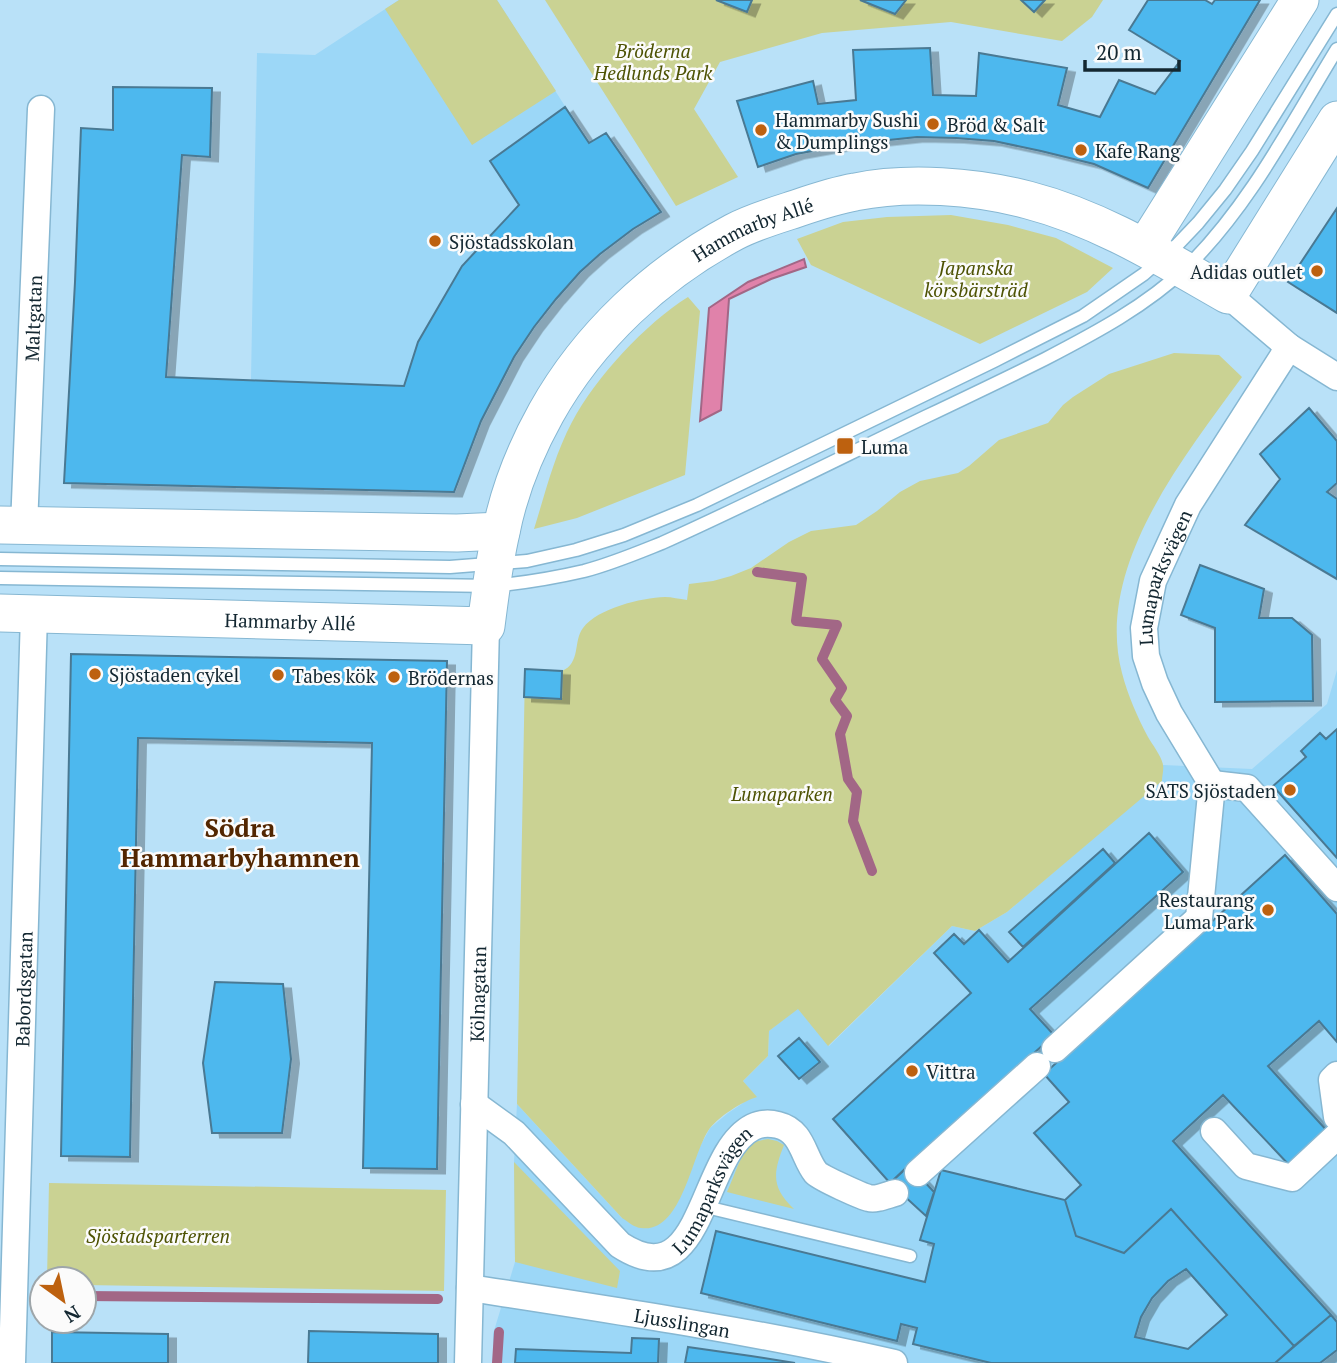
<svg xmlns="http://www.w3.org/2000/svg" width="1337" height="1363" font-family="'PT Serif',serif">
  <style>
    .built { fill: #9cd7f7 }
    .green { fill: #cad293 }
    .water { fill: #e082aa; stroke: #a26786; stroke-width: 2 }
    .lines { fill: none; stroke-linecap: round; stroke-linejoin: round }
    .stream { stroke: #a26786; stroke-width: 10 }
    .building { fill: #4db8ee; stroke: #4a7993; stroke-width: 2; fill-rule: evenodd; filter: url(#shadow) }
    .lane-casing { stroke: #86b7d2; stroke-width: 15 }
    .street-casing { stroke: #86b7d2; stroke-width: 29 }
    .secondary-casing { stroke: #86b7d2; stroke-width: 39 }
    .lane { stroke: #fff; stroke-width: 12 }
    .street { stroke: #fff; stroke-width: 26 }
    .secondary { stroke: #fff; stroke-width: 37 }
    .poi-dot { fill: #bd610f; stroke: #fbfbfb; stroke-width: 2.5 }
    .labels { text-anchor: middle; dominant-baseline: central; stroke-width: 5; stroke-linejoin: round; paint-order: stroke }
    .park-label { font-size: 19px; font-style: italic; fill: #4d5203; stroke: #fbfbfb }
    .poi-label { font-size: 19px; fill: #132731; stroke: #fbfbfb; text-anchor: start }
    .street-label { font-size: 19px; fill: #132731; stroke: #fbfbfb }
    .district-label { font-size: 26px; font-weight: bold; fill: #522601; stroke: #fbfbfb }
  </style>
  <defs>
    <filter id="shadow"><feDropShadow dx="8" dy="4.5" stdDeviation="0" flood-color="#0004"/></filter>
  </defs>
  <rect width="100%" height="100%" fill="#b9e1f8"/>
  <!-- built -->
  <path class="built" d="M399,0H497L588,142L606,133L661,212L633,229L600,254L580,272L556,299L534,327L514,357L481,421L454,492L249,488L257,53L315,55Z
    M1337,670V1363H493V1334L515,1262L514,1162L517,1104L622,1218L698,1150L710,1128L728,1113L749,1099L756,1097L743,1081L768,1056L769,1031L798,1008L829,1046L952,926L975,931L1007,912L1161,781L1163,765L1252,769L1327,704Z"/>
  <!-- green -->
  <path class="green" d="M399,0H497L556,91L472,145L385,9Z
    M545,0H1021L1034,12L1045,0H1103L1092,17L1062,41L951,22L822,33L720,62L694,109L738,177L676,206Z
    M951,215L1008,225L1056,238L1113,268L1087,292L980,344L811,265L797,239L843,222L887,217Z
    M688,297L700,311L685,475L577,518L534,529C545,494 554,456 572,422C596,377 645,324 688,297Z
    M1174,353L1219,355L1242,377C1184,457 1094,567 1122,673C1128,696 1137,716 1148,737C1152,744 1162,757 1163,765C1164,769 1162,776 1162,781L1007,912L975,931L952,926L828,1046L798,1009L769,1031L768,1056L743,1081L757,1097C743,1101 716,1118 708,1131C691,1158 681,1234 641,1228C635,1228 627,1221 622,1218L517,1104L525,669L562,671C581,663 573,641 583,628C598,608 641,598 665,597C672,597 679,599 687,600L689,584L713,581L731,576L751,568L789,542L811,531L856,525L877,511L900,492L920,481L958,473L969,466L999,440L1048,423L1063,405L1073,397L1109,374Z
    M768,1139L777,1141L784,1145C773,1173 771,1187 794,1209L727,1192C733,1180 741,1152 751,1144C756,1141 762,1140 768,1139Z
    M514,1162L620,1271L617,1288L515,1262Z
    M49,1183L446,1190L444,1291L84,1285V1279H47Z"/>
  <!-- water -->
  <path class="water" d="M804,259L806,267L771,279L729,299L721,410L700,421L709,308L748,282Z"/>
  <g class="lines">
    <!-- stream -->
    <path class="stream" d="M757,572L802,578L796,621L837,625L822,659L842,688L835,700L847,716L840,734L848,779L857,792L853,821L872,871
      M84,1296L438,1299
      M497,1363L499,1332"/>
  </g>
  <!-- building -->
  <path class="building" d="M716,0H752L747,12Z
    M860,0H906L895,14Z
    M1021,0H1045L1034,12Z
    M1148,0H1205L1212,4L1215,0H1260L1148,188L1094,164L1041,151L994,141L956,138L917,137L851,144L796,154L758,167L737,101L813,81L818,104L856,100L853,50L930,48L933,95L976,96L979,53L1067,68L1058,105L1100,117L1119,80L1155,94L1180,61L1129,30Z
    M113,87L212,88L210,157L182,155L166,377L404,386L418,342L462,266L519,205L490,161L565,107L589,143L606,133L661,212L633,229L600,254L580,272L556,299L534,327L514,357L481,421L454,492L64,483L75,282L81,128L113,130Z
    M1337,208V313L1288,282Z
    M1309,408L1337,441V483L1327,492L1337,499V579L1245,525L1280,479L1260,454Z
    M1200,565L1264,589L1259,618H1292L1312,635L1313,701L1215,702V628L1181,615Z
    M71,654L447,661L437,1169L363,1168L372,743L138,738L130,1157L61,1156Z
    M525,669L562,671L561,699L524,697Z
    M1337,729V858L1273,786L1306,757L1301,751L1320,733L1326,739Z
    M1149,833L1183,872L1030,1009L1054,1035L890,1183L833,1119L971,993L934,953L954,934L964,944L979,930L1008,962Z
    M1103,849L1115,863L1023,947L1009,932Z
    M1285,855L1337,914V1042L1319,1021L1268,1066L1329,1133L1291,1167L1223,1095L1173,1141L1331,1315L1294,1346L1171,1209L1124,1253L1076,1236L1065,1200L1081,1185L1034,1133L1069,1102L1044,1074Z
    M215,982L283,984L291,1059L282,1133H212L203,1063Z
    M799,1038L820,1062L799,1079L778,1056Z
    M909,1165L934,1192L926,1216L890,1183Z
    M941,1170L1065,1200L1076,1236L1124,1253L1171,1209L1294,1346L1275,1363H991L913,1344L917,1328L901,1324L897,1341L701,1293L716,1231L925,1282L934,1244L920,1240ZM1186,1269L1227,1315L1188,1349L1135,1337L1141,1317L1152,1298L1168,1281Z
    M1331,1315L1337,1322V1350L1320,1363H1275Z
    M309,1331L438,1334V1363H308Z
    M52,1332L168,1334V1363H52Z
    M632,1338L659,1339L658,1363H515L516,1349L631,1353Z
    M688,1347L751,1356L795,1363H685Z"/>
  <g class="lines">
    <defs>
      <path id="lane" d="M0,559L450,567L527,561L576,550L624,535L697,505L994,361L1083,316L1144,274L1178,244L1198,223L1225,190L1252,151L1337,14
        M0,578L492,586C523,583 554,578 584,571C611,564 637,553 662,543C751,503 838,459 925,417C965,398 1005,379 1045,359C1095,333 1146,306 1187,267C1250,205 1291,124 1337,49
        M702,1206L910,1256"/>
      <g id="street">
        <path d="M1228,295L1289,347L1337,377"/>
        <path id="s1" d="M24,526L41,109"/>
        <path d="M1212,784L1247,788L1337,888"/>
        <path id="s2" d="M1055,1049L1199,918L1212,784L1169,713L1155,683L1146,656L1144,628L1153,581L1188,505L1289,347"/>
        <path d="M1337,1075L1332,1080L1337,1117"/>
        <path id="s3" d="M474,1104L514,1133L620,1245C705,1300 699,1154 753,1127C761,1123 770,1123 778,1125C803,1131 803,1157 816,1173C819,1177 863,1197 869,1198C876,1200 887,1195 895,1193"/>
        <path d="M1214,1131L1246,1166L1292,1178L1337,1136"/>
        <path d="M918,1173L1037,1066"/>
        <path id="s4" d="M470,1288C612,1310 754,1331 894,1363"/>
        <path id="s5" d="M12,1363L34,614"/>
        <path id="s6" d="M468,1363L486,626"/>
      </g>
      <g id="secondary">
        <path d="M1145,247L1300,0"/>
        <path d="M0,525L457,533L501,531"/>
        <path id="s7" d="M0,613L486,626C490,594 494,562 501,532C509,491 526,449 546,413C589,336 657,273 734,232C751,223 770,217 789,211C810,204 832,196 855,192C908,181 975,186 1028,200C1101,219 1163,258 1228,295L1337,120"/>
      </g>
    </defs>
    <!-- lane casing -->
    <use href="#lane" class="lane-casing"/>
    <!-- street casing -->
    <use href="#street" class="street-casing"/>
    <!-- secondary casing -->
    <use href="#secondary" class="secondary-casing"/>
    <!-- lane -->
    <use href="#lane" class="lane"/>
    <!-- street -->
    <use href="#street" class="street"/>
    <!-- secondary -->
    <use href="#secondary" class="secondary"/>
  </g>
  <!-- markers -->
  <g class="poi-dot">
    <circle cx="933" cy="124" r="7"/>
    <circle cx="761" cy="130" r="7"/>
    <circle cx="1081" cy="150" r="7"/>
    <circle cx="435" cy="241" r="7"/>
    <circle cx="1317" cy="271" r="7"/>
    <rect x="836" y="437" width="18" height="18" rx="3.5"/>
    <circle cx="95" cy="674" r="7"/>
    <circle cx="278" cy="675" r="7"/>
    <circle cx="394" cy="677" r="7"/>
    <circle cx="1290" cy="790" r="7"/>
    <circle cx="1268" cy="910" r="7"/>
    <circle cx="912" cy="1071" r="7"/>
  </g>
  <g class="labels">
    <!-- park labels -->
    <g class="park-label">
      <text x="653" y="50">Bröderna<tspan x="653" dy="22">Hedlunds Park</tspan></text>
      <text x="976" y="267">Japanska<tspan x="976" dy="22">körsbärsträd</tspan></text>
      <text x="782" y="793">Lumaparken</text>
      <text x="158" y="1235">Sjöstadsparterren</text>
    </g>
    <!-- poi labels -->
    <g class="poi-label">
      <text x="775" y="119">Hammarby Sushi<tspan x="775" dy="22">&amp; Dumplings</tspan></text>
      <text x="947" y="124">Bröd &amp; Salt</text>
      <text x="1095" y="150">Kafe Rang</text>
      <text x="449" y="241">Sjöstadsskolan</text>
      <text x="1303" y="271" text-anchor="end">Adidas outlet</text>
      <text x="861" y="446">Luma</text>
      <text x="109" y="674">Sjöstaden cykel</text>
      <text x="292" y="675">Tabes kök</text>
      <text x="408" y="677">Brödernas</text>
      <text x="1276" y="790" text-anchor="end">SATS Sjöstaden</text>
      <text x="1254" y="899" text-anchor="end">Restaurang<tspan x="1254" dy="22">Luma Park</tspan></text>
      <text x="926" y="1071">Vittra</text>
    </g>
    <!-- street labels -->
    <g class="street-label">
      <text stroke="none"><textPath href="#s7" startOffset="992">Hammarby Allé</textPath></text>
      <text stroke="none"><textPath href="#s1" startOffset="208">Maltgatan</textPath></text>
      <text stroke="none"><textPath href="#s2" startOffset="556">Lumaparksvägen</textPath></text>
      <text stroke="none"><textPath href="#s7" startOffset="290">Hammarby Allé</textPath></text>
      <text stroke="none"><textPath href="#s5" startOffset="374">Babordsgatan</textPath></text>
      <text stroke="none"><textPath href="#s6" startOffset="369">Kölnagatan</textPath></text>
      <text stroke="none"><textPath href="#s3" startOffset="334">Lumaparksvägen</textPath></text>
      <text stroke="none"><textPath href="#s4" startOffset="215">Ljusslingan</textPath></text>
    </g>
    <!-- district labels -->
    <g class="district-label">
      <text x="240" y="827">Södra<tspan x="240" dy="30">Hammarbyhamnen</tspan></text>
    </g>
  </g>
  <!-- north arrow -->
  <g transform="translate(63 1300) rotate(147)"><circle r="33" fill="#fbfbfb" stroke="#9ea6aa" stroke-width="2"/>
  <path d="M0-5L12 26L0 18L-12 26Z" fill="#bd610f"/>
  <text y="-10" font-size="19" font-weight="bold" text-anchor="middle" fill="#132731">N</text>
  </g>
  <!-- scale -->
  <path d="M1085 60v10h94v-10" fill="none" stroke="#132731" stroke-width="3.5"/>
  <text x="1096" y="60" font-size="21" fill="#132731" stroke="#fbfbfb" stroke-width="5" paint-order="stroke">20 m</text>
</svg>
